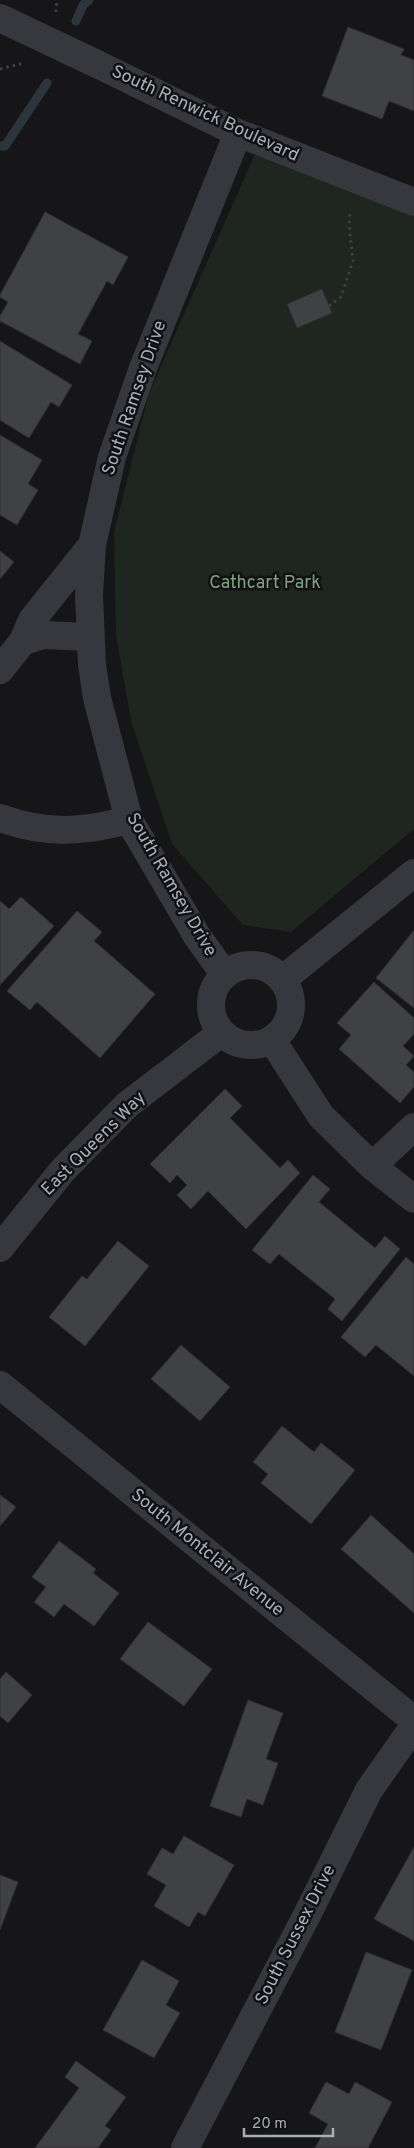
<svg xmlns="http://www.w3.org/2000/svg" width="414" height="2148" font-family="Overpass,sans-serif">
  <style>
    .green { fill: #1e261f }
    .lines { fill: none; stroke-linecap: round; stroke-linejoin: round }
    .stream { stroke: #2c353c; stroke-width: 9 }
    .building { fill: #404145; stroke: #303034 }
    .path { stroke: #3d3f44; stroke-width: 3; stroke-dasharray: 2.5 4; stroke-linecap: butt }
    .minor { stroke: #37383d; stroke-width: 28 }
    .minor-bridge { stroke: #37383d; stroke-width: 28 }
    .labels { text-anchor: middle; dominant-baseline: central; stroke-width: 5; stroke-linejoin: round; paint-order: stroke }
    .street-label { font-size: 18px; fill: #a8adb8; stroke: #111113 }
    .park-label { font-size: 18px; fill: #7fa381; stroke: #111113 }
  </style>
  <rect width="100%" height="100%" fill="#161618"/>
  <!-- green -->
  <path class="green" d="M256,152L414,206V829L291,932L243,925L172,844L131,721L116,635L114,532L149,393Z"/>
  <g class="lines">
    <!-- stream -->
    <path class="stream" d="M76,21L83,5L89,0
      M0,146H5L47,83"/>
  </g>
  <!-- building -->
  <path class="building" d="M348,27L404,49L401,55L414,60V111L389,101L382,119L322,96Z
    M45,212L128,257L113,285L107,281L78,334L92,341L80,364L0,321V316L8,302L0,297V295Z
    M322,289L332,313L297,328L287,304Z
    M0,341L72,385L59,407L51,402L29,438L0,420Z
    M0,435L42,460L28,484L38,490L17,525L0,515Z
    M0,551L14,562L0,579Z
    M21,897L54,926L0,985V901L9,909Z
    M77,911L102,932L94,941L155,994L100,1058L37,1002L30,1010L7,991Z
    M414,930V1008L376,978Z
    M374,982L414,1018V1034L403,1046L414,1056L406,1065L414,1072V1087L400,1103L339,1049L351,1035L337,1023Z
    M225,1089L242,1106L230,1118L280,1168L288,1160L300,1173L246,1229L208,1191L191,1209L177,1195L187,1185L177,1175L170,1183L150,1164Z
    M313,1175L330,1189L319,1202L375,1248L385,1236L400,1249L342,1321L328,1309L335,1299L279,1254L270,1264L252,1250Z
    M118,1241L149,1266L85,1346L49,1317L82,1276L87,1279Z
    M406,1257L414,1264V1376L376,1345L365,1357L341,1337Z
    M181,1345L230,1387L200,1421L151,1379Z
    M282,1426L314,1452L321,1443L355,1470L311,1524L261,1483L268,1474L253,1462Z
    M0,1495L16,1507L0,1526Z
    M371,1515L414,1554V1613L341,1549Z
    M59,1541L96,1569L93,1573L119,1593L94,1626L64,1604L54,1617L34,1602L46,1587L32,1577Z
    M148,1622L212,1669L184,1706L120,1659Z
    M6,1672L32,1695L8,1723L0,1716V1679Z
    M248,1700L283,1713L266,1759L278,1763L263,1805L247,1799L241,1817L210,1806Z
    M184,1836L234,1865L205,1916L198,1912L189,1927L154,1906L166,1885L147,1874L162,1848L173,1854Z
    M414,1847V1941L374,1919Z
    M0,1875L18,1882L0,1930Z
    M366,1952L412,1970L381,2050L335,2032Z
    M142,1960L179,1981L166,2005L180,2013L154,2058L103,2030Z
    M76,2061L126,2097L105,2126L111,2130L98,2148H35L79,2088L65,2077Z
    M326,2082L349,2094L355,2082L392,2102L368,2148H315L328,2124L309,2113Z"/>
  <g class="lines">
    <!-- path -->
    <path class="path" d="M56,12L57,0
      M0,69L24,63
      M329,306L341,297L353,261L349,225L350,214"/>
    <!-- minor -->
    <path class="minor" d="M99,65L238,133L414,202
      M23,641L43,635L90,637
      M0,670L23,641L32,620L92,545
      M0,818C47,835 82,832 129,820
      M211 1005a40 40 0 1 1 80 0a40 40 0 1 1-80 0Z
      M225,975L197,936L129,820L97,698L92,665L89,595L92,545L112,457L143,368L238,133
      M282,980L414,873
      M272,1040L321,1116L372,1166L414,1199
      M372,1166L414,1127
      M0,1248L63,1170L127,1105L221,1033
      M0,1385L414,1720
      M185,2148L307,1915L369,1790L414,1726"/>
    <!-- minor-bridge -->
    <path class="minor-bridge" d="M0,18L99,65"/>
  </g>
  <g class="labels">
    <!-- street labels -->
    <g class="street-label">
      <text transform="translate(205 114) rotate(25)">South Renwick Boulevard</text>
      <text transform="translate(135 398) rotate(-71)">South Ramsey Drive</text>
      <text transform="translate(171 885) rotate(60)">South Ramsey Drive</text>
      <text transform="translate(94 1144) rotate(-45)">East Queens Way</text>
      <text transform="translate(207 1553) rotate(39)">South Montclair Avenue</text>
      <text transform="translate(296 1935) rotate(-63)">South Sussex Drive</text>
    </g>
    <!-- park labels -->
    <g class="park-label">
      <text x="265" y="583">Cathcart Park</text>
    </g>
  </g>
  <!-- scale -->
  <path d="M244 2128v8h89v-8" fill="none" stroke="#a8adb8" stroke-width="2.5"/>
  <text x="252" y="2128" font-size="15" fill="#a8adb8" stroke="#111113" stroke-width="4" paint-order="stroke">20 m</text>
</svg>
